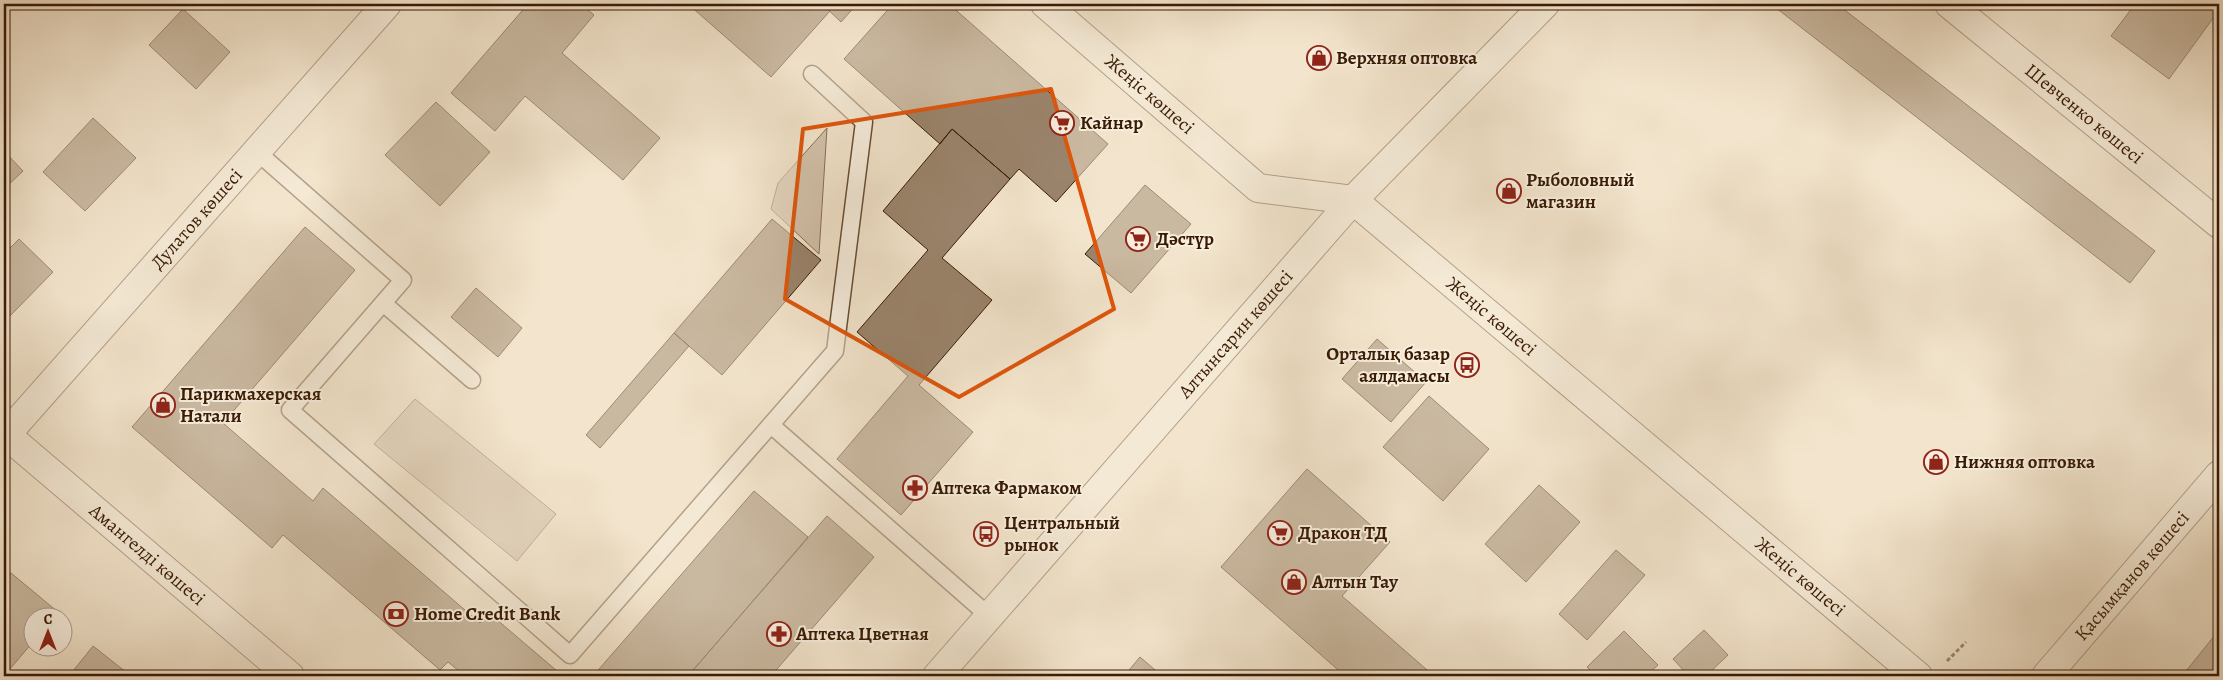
<svg xmlns="http://www.w3.org/2000/svg" width="2223" height="680" font-family="Alegreya,serif">
  <style>
    .green { fill: #d3c2ab; stroke: #866e57 }
    .building { fill: #9a846c; stroke: #391a03 }
    .lines { fill: none; stroke-linecap: round; stroke-linejoin: round }
    .service-casing { stroke: #684d36; stroke-width: 19 }
    .minor-casing { stroke: #684d36; stroke-width: 30 }
    .tertiary-casing { stroke: #684d36; stroke-width: 30 }
    .path { stroke: #391a03; stroke-width: 3; stroke-dasharray: 4 2.5; stroke-linecap: butt }
    .service { stroke: #f7eede; stroke-width: 16 }
    .minor { stroke: #f7eede; stroke-width: 28 }
    .tertiary { stroke: #f7eede; stroke-width: 28 }
    .marked { fill: none; stroke: #df560c; stroke-width: 4; stroke-linejoin: round }
    .labels { text-anchor: middle; dominant-baseline: central; stroke-width: 4; stroke-linejoin: round; paint-order: stroke }
    .poi-label { font-size: 19px; font-weight: bold; fill: #391a03; stroke: #f7eede; text-anchor: start }
    .street-label { font-size: 19px; fill: #391a03; stroke: #f7eede }
  </style>
  <rect width="100%" height="100%" fill="#f3e5cd"/>
  <filter id="stains"><feTurbulence type="fractalNoise" baseFrequency=".004" numOctaves="4"/><feColorMatrix values="0 0 0 0 .2 0 0 0 0 .09 0 0 0 0 .02 0 0 0 .5 -.17"/></filter>
  <radialGradient id="worn" r=".72"><stop offset=".6" stop-color="#630" stop-opacity="0"/><stop offset="1" stop-color="#630" stop-opacity=".3"/></radialGradient>
  <!-- green -->
  <path class="green" d="M827,128L819,254L771,209L778,183Z
    M415,399L556,514L517,561L374,444Z"/>
  <!-- building -->
  <path class="building" d="M528,4H581L594,15L562,53L660,138L623,180L525,96L495,131L451,93Z
    M688,4H822L830,11L771,77Z
    M822,4H857L841,22Z
    M893,4H949L1108,144L1056,202L1019,169L1010,179L952,129L940,144L844,59Z
    M1771,4H1837L2155,251L2130,283Z
    M2135,4H2219V10L2169,79L2111,36Z
    M183,9L230,52L196,89L149,45Z
    M436,102L490,152L440,206L385,155Z
    M93,118L136,158L85,211L43,172Z
    M952,129L1010,179L942,258L992,300L919,385L973,432L901,515L837,459L908,376L857,332L928,250L883,211Z
    M4,151L23,171L4,189Z
    M1145,185L1191,224L1131,293L1085,254Z
    M772,219L821,260L722,375L674,333Z
    M305,227L355,270L223,423L313,501L323,488L480,623L489,613L563,676H465L448,662L440,670L283,535L272,548L132,427Z
    M19,239L53,272L9,317L4,313V254Z
    M476,288L522,328L498,357L451,317Z
    M674,333L689,346L600,448L586,435Z
    M1377,339L1426,382L1391,422L1342,379Z
    M1429,396L1489,449L1443,501L1383,447Z
    M1307,469L1390,542L1342,596L1434,676H1345L1221,567Z
    M1539,485L1580,522L1526,582L1485,544Z
    M754,491L808,537L688,676H593Z
    M827,516L874,557L771,676H688Z
    M1616,550L1645,575L1587,640L1559,614Z
    M11,573L58,612L54,618H32V643L4,676V582Z
    M1704,630L1728,655L1706,676H1689L1673,659Z
    M2219,630V676H2182Z
    M1624,631L1658,665L1646,676H1596L1587,667Z
    M93,646L131,676H69Z
    M1140,657L1162,676H1124Z"/>
  <g class="lines">
    <defs>
      <path id="service" d="M256,151L403,280L290,410L570,655L835,351L864,122L812,74
        M383,303L472,380
        M771,425L989,616"/>
      <g id="minor">
        <path id="s1" d="M1045,4L1258,188L1353,200L1918,676"/>
        <path id="s2" d="M1949,4L2219,224"/>
        <path id="s3" d="M4,433L290,676"/>
        <path id="s4" d="M4,437L387,4"/>
        <path id="s5" d="M2046,676L2219,475"/>
      </g>
      <g id="tertiary">
        <path id="s6" d="M937,676L1353,200L1545,4"/>
      </g>
    </defs>
    <!-- service casing -->
    <use href="#service" class="service-casing"/>
    <!-- minor casing -->
    <use href="#minor" class="minor-casing"/>
    <!-- tertiary casing -->
    <use href="#tertiary" class="tertiary-casing"/>
    <!-- path -->
    <path class="path" d="M1947,661L1966,642"/>
    <!-- service -->
    <use href="#service" class="service"/>
    <!-- minor -->
    <use href="#minor" class="minor"/>
    <!-- tertiary -->
    <use href="#tertiary" class="tertiary"/>
  </g>
  <!-- marked area -->
  <path d="M0 0H2223V680H0ZM1051,89L1114,309L959,397L785,299L803,129Z" fill="#f3e5cd" fill-opacity=".55" fill-rule="evenodd"/>
  <path class="marked" d="M1051,89L1114,309L959,397L785,299L803,129Z"/>
  <!-- icons -->
  <defs>
    <symbol id="shop-ring" viewBox="-11 -11 22 22"><circle r="9.5" fill="#f7eede" stroke="#8f2418" stroke-width="1.5"/><path d="M-5-2.5h2.3a2.7 3.5 0 0 1 5.4 0H5L5.5 6h-11ZM-1.5-2.5h3a1.5 2.3 0 0 0-3 0Z" fill="#8f2418"/></symbol>
    <symbol id="supermarket-ring" viewBox="-11 -11 22 22"><circle r="9.5" fill="#f7eede" stroke="#8f2418" stroke-width="1.5"/><path d="M-6-5.5h2.5l.6 2H6L4.5 2H-2.5L-4.4-4H-6ZM-1.5 3.2a1.3 1.3 0 1 0 .1 0ZM3 3.2a1.3 1.3 0 1 0 .1 0Z" fill="#8f2418"/></symbol>
    <symbol id="bus-ring" viewBox="-11 -11 22 22"><circle r="9.5" fill="#f7eede" stroke="#8f2418" stroke-width="1.5"/><path d="M-5-6H5V4H4V6H2V4H-2V6H-4V4H-5ZM-3.5-4V0h7V-4ZM-3.5 1.2v1.5H-2V1.2ZM2 1.2v1.5H3.5V1.2Z" fill="#8f2418"/></symbol>
    <symbol id="pharmacy-ring" viewBox="-11 -11 22 22"><circle r="9.5" fill="#f7eede" stroke="#8f2418" stroke-width="1.5"/><path d="M-2-6h4v4h4v4h-4v4h-4v-4h-4v-4h4Z" fill="#8f2418"/></symbol>
    <symbol id="bank-ring" viewBox="-11 -11 22 22"><circle r="9.5" fill="#f7eede" stroke="#8f2418" stroke-width="1.5"/><path d="M-6-4H6V4H-6ZM0-2.3a2.3 2.3 0 1 0 0 4.6a2.3 2.3 0 1 0 0-4.6Z" fill="#8f2418"/></symbol>
  </defs>
  <g fill-rule="evenodd">
    <use href="#shop-ring" x="1305" y="44" width="28" height="28"/>
    <use href="#supermarket-ring" x="1048" y="109" width="28" height="28"/>
    <use href="#shop-ring" x="1495" y="177" width="28" height="28"/>
    <use href="#supermarket-ring" x="1124" y="225" width="28" height="28"/>
    <use href="#bus-ring" x="1453" y="351" width="28" height="28"/>
    <use href="#shop-ring" x="149" y="391" width="28" height="28"/>
    <use href="#shop-ring" x="1922" y="448" width="28" height="28"/>
    <use href="#pharmacy-ring" x="901" y="474" width="28" height="28"/>
    <use href="#supermarket-ring" x="1266" y="519" width="28" height="28"/>
    <use href="#bus-ring" x="972" y="520" width="28" height="28"/>
    <use href="#shop-ring" x="1280" y="568" width="28" height="28"/>
    <use href="#bank-ring" x="382" y="600" width="28" height="28"/>
    <use href="#pharmacy-ring" x="765" y="620" width="28" height="28"/>
  </g>
  <g class="labels">
    <!-- poi labels -->
    <g class="poi-label">
      <text x="1336" y="58">Верхняя оптовка</text>
      <text x="1080" y="123">Кайнар</text>
      <text x="1526" y="180">Рыболовный<tspan x="1526" dy="22">магазин</tspan></text>
      <text x="1156" y="239">Дәстүр</text>
      <text x="1450" y="354" text-anchor="end">Орталық базар<tspan x="1450" dy="22">аялдамасы</tspan></text>
      <text x="180" y="394">Парикмахерская<tspan x="180" dy="22">Натали</tspan></text>
      <text x="1954" y="462">Нижняя оптовка</text>
      <text x="932" y="488">Аптека Фармаком</text>
      <text x="1004" y="523">Центральный<tspan x="1004" dy="22">рынок</tspan></text>
      <text x="1298" y="533">Дракон ТД</text>
      <text x="1312" y="582">Алтын Тау</text>
      <text x="414" y="614">Home Credit Bank</text>
      <text x="796" y="634">Аптека Цветная</text>
    </g>
    <!-- street labels -->
    <g class="street-label">
      <text stroke="none"><textPath href="#s1" startOffset="138">Жеңіс көшесі</textPath></text>
      <text stroke="none"><textPath href="#s2" startOffset="174">Шевченко көшесі</textPath></text>
      <text stroke="none"><textPath href="#s4" startOffset="291">Дулатов көшесі</textPath></text>
      <text stroke="none"><textPath href="#s1" startOffset="558">Жеңіс көшесі</textPath></text>
      <text stroke="none"><textPath href="#s6" startOffset="454">Алтынсарин көшесі</textPath></text>
      <text stroke="none"><textPath href="#s3" startOffset="188">Амангелді көшесі</textPath></text>
      <text stroke="none"><textPath href="#s5" startOffset="132">Қасымқанов көшесі</textPath></text>
      <text stroke="none"><textPath href="#s1" startOffset="962">Жеңіс көшесі</textPath></text>
    </g>
  </g>
  <!-- margin -->
  <rect width="2223" height="680" fill="none" stroke="#f3e5cd" stroke-width="20"/>
  <rect x="5" y="5" width="2213" height="670" fill="none" stroke="#391a03" stroke-width="2.5"/>
  <rect x="10" y="10" width="2203" height="660" fill="none" stroke="#391a03"/>
  <!-- north arrow -->
  <g transform="translate(48 632)"><circle r="24" fill="#f7eede" stroke="#ab9986"/>
  <path d="M0-4L9 19L0 12L-9 19Z" fill="#8f2418"/>
  <text y="-8" font-size="14" font-weight="bold" text-anchor="middle" fill="#391a03">С</text>
  </g>
  <rect width="100%" height="100%" filter="url(#stains)"/>
  <rect width="100%" height="100%" fill="url(#worn)"/>
</svg>
